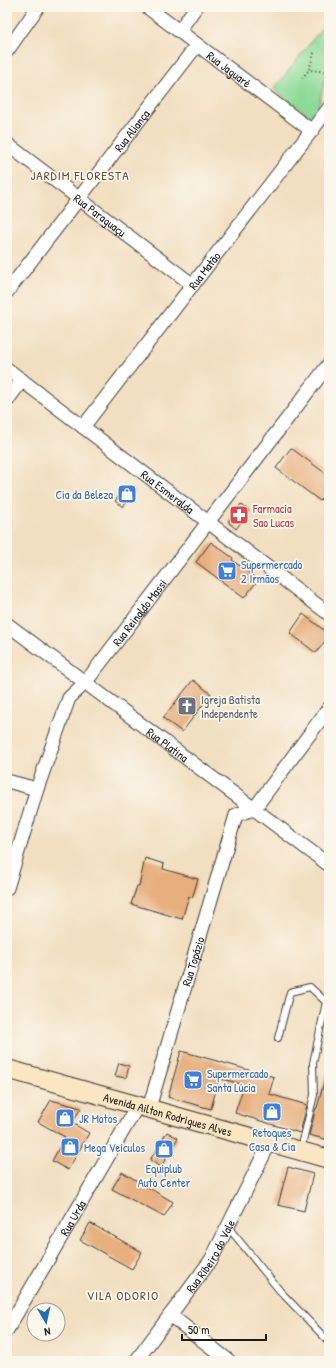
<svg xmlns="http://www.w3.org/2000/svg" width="336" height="1368" font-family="'Patrick Hand',sans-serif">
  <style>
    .green { fill: #8dda98; stroke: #547b5a }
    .building { fill: #e7ae7e }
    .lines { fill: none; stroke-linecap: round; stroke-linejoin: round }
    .lane-casing { stroke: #3c3935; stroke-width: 8 }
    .street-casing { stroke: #3c3935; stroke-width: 15 }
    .secondary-casing { stroke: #3c3935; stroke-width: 20 }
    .path { stroke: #3c3935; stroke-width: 2; stroke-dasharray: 1 3; stroke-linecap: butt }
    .lane { stroke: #fff; stroke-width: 6 }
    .street { stroke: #fff; stroke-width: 13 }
    .secondary { stroke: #fbe6c4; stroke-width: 18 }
    .labels { text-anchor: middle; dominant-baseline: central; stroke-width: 3.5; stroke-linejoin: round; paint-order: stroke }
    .street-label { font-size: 12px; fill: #1c1c1c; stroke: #fbf7ec }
    .shop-label { font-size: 12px; fill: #366cbe; stroke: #fbf7ec; text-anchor: start }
    .health-label { font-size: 12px; fill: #be3a42; stroke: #fbf7ec; text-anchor: start }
    .worship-label { font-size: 12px; fill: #5b616d; stroke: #fbf7ec; text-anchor: start }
    .neighbourhood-label { font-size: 13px; letter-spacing: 1px; fill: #634f3e; stroke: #fbf7ec }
  </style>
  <rect width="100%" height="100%" fill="#fbf7ec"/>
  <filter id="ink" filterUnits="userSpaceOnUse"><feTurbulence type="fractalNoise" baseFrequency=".025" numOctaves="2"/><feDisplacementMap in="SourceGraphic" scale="8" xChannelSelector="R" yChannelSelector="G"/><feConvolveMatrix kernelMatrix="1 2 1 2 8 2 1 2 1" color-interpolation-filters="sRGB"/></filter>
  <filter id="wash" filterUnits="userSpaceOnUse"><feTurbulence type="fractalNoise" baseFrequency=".012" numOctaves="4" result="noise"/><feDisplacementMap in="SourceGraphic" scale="16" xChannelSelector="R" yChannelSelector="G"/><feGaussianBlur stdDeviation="0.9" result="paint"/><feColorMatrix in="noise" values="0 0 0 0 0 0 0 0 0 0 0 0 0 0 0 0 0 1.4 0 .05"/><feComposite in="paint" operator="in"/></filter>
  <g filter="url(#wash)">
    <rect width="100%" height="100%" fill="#f2dec0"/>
    <!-- green -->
    <path class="green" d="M329,19V58L319,105L309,116L274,89Z"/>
    <g id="blocks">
      <!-- building -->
      <path class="building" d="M291,448L329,476V489L320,501L276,468Z
        M126,487L136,490L123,507L115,501Z
        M241,504L249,511L236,529L229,523V520Z
        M211,542L233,558L232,560L258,580L244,598L196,562Z
        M303,614L329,634V636L316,653L290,633Z
        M193,680L211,694L182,732L163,718Z
        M145,858L164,864L163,869L198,879L192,898L189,896L182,919L131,904L137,886H139Z
        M181,1051L274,1077L269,1094L307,1105L300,1133L235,1113L244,1085L219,1078L211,1109L168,1097Z
        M119,1063L129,1066L126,1078L115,1076Z
        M326,1074H329V1140L309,1135L316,1108H317Z
        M51,1100L81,1108L72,1123L89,1133L68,1170L52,1161L65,1137L38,1122Z
        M167,1132L178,1138L161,1167L150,1160Z
        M288,1167L313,1174L304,1211L278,1205Z
        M122,1172L173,1202L164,1217L112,1189Z
        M90,1223L142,1252L132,1269L80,1240Z"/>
    </g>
  </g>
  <g filter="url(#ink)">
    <use href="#blocks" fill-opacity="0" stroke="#3c3935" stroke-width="1"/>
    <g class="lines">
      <defs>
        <path id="lane" d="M278,1038L290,992L310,987L326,1002L313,1063L314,1095L301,1149
          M228,1227L280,1291L329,1342"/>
        <g id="street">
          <path id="s1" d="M147,7L312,131"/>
          <path d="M179,31L196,7"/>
          <path d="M7,51L38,7"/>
          <path id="s2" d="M7,144L193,285"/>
          <path id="s3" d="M7,292L197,45"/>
          <path id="s4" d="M7,369L329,614"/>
          <path d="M7,401L22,380"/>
          <path id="s5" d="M83,427L329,108"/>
          <path id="s6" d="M7,624L329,865"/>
          <path d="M7,781L37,789"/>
          <path id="s7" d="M7,888L37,789L69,698L85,683L329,364"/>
          <path id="s8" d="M149,1108L236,815L254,809L329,708"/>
          <path d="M170,1315L229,1361"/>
          <path id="s9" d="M7,1330L138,1105"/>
          <path id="s10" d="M136,1361L211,1260L270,1142"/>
        </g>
        <g id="secondary">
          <path id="s11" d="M7,1069L329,1159"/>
        </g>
      </defs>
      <!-- lane casing -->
      <use href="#lane" class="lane-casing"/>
      <!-- street casing -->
      <use href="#street" class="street-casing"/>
      <!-- secondary casing -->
      <use href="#secondary" class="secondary-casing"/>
      <!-- path -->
      <path class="path" d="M7,14L12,7
        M314,53L309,70L329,72
        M302,78L309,70"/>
      <!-- lane -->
      <use href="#lane" class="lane"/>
      <!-- street -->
      <use href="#street" class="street"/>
      <!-- secondary -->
      <use href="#secondary" class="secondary"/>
    </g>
  </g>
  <!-- icons -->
  <defs>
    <symbol id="shop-square" viewBox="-11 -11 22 22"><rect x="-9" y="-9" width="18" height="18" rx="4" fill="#3f7fe0" stroke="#fbf7ec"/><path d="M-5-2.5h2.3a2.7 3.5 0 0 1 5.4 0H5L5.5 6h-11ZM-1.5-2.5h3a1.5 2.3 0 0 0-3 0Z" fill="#fff"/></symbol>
    <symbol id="pharmacy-square" viewBox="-11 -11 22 22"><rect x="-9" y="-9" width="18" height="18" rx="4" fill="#e0444e" stroke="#fbf7ec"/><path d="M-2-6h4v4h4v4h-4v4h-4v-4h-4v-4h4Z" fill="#fff"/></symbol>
    <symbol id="supermarket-square" viewBox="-11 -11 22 22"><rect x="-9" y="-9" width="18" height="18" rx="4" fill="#3f7fe0" stroke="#fbf7ec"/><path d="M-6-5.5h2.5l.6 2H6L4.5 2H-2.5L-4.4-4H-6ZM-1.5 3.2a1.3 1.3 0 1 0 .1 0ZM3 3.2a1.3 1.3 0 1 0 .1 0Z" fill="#fff"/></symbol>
    <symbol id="church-square" viewBox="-11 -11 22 22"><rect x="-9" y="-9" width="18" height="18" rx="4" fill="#6b7280" stroke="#fbf7ec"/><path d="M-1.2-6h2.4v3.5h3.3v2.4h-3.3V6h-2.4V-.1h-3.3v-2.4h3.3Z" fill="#fff"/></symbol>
  </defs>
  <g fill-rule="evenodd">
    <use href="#shop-square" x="116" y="483" width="22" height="22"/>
    <use href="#pharmacy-square" x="228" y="504" width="22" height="22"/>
    <use href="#supermarket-square" x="216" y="560" width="22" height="22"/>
    <use href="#church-square" x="176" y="695" width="22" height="22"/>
    <use href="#supermarket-square" x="182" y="1069" width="22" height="22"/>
    <use href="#shop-square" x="261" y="1101" width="22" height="22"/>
    <use href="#shop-square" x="54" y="1107" width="22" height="22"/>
    <use href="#shop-square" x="59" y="1136" width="22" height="22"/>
    <use href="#shop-square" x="153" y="1138" width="22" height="22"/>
  </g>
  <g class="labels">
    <!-- street labels -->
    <g class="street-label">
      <text stroke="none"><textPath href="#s1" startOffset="103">Rua Jaguaré</textPath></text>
      <text stroke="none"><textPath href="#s3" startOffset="204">Rua Aliança</textPath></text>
      <text stroke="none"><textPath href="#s2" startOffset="117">Rua Paraguaçu</textPath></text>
      <text stroke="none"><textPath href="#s5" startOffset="198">Rua Matão</textPath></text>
      <text stroke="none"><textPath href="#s4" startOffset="202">Rua Esmeralda</textPath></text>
      <text stroke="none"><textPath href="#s7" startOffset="311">Rua Reinaldo Massi</textPath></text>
      <text stroke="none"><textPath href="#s6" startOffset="201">Rua Platina</textPath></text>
      <text stroke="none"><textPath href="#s8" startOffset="153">Rua Topázio</textPath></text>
      <text stroke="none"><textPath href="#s11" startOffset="167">Avenida Ailton Rodrigues Alves</textPath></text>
      <text stroke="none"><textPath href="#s9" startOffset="130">Rua Urda</textPath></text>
      <text stroke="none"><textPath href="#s10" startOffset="129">Rua Ribeiro do Vale</textPath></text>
    </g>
    <!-- shop labels -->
    <g class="shop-label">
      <text x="113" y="494" text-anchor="end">Cia da Beleza</text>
      <text x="241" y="564">Supermercado<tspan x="241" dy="14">2 Irmãos</tspan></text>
      <text x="207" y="1073">Supermercado<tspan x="207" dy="14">Santa Lúcia</tspan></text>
      <text x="79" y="1118">JR Motos</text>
      <text x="272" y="1132" text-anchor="middle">Retoques<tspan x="272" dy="14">Casa &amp; Cia</tspan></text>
      <text x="84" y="1147">Mega Veículos</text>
      <text x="164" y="1168" text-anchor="middle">Equiplub<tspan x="164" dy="14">Auto Center</tspan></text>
    </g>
    <!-- health labels -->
    <g class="health-label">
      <text x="253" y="508">Farmacia<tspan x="253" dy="14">Sao Lucas</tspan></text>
    </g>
    <!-- worship labels -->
    <g class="worship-label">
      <text x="201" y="699">Igreja Batista<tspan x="201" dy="14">Independente</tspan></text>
    </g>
    <!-- neighbourhood labels -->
    <g class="neighbourhood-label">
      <text x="80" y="175">JARDIM FLORESTA</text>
      <text x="123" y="1295">VILA ODORIO</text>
    </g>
  </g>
  <!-- margin -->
  <rect width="336" height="1368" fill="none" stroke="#fbf7ec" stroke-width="24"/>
  <!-- north arrow -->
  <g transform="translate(46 1322) rotate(171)"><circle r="19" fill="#fbf7ec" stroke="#a29f99"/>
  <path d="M0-3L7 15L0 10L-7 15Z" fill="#1f6fb2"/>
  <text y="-6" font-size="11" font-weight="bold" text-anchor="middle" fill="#1c1c1c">N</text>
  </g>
  <!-- scale -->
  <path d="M182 1334v6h84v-6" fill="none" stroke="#1c1c1c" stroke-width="2"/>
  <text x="188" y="1334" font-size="12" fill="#1c1c1c" stroke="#fbf7ec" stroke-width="3" paint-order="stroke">50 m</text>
</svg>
